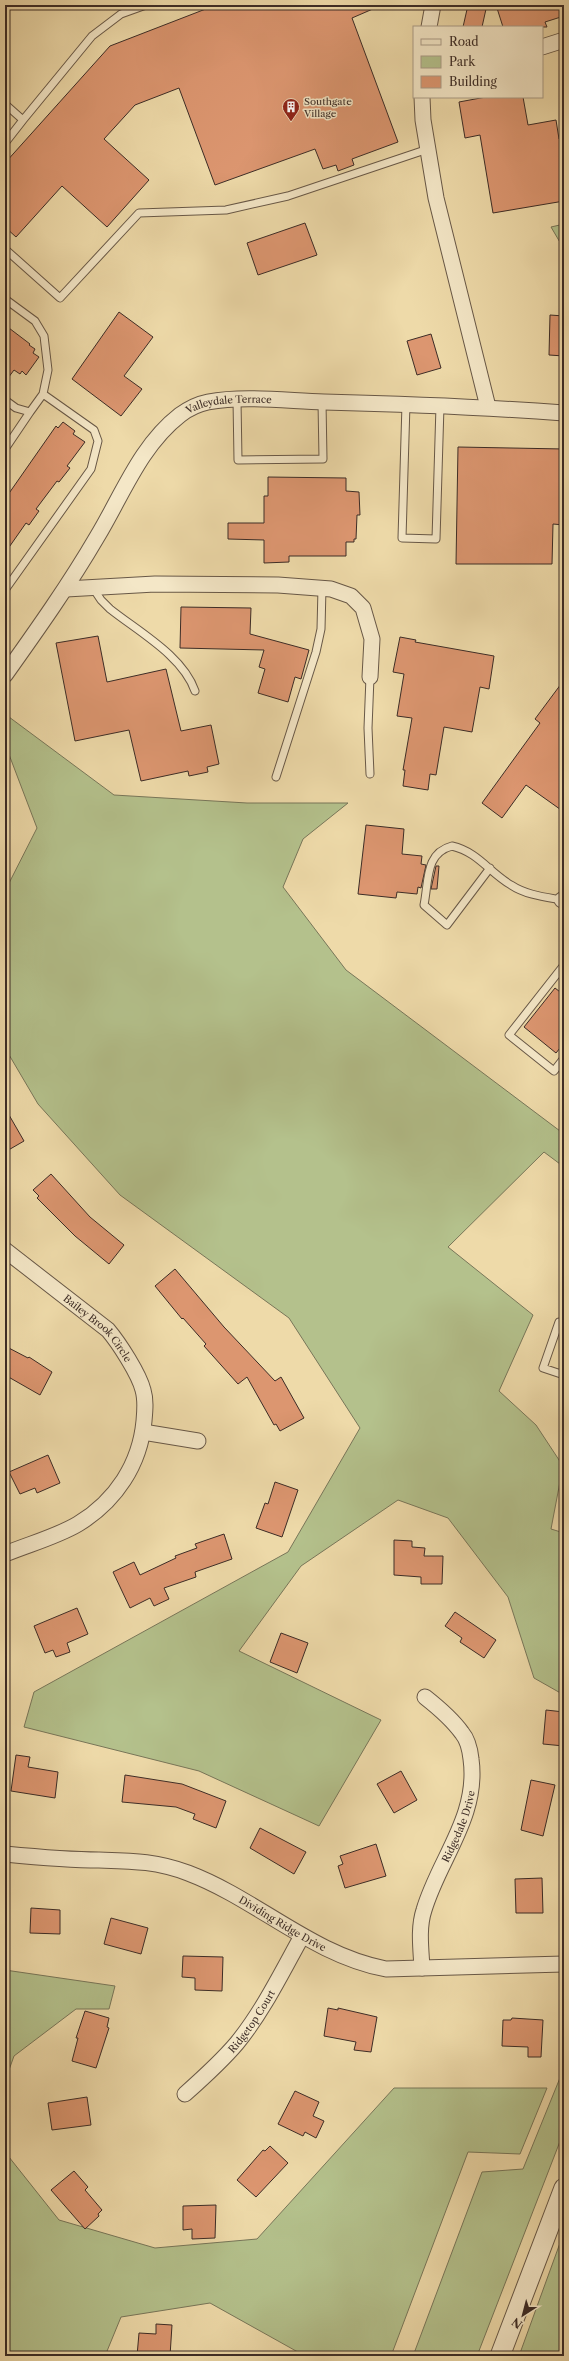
<svg xmlns="http://www.w3.org/2000/svg" width="569" height="2361" font-family="'Libre Caslon Text',serif">
  <style>
    .green { fill: #b4c18c; stroke: #787659 }
    .building { fill: #dc9670; stroke: #3c2c26 }
    .lines { fill: none; stroke-linecap: round; stroke-linejoin: round }
    .service-casing { stroke: #685847; stroke-width: 9 }
    .minor-casing { stroke: #685847; stroke-width: 17 }
    .tertiary-casing { stroke: #685847; stroke-width: 21 }
    .service { stroke: #f4e7c7; stroke-width: 7 }
    .minor { stroke: #f4e7c7; stroke-width: 15 }
    .tertiary { stroke: #f4e7c7; stroke-width: 19 }
    .labels { text-anchor: middle; dominant-baseline: central; stroke-width: 3; stroke-linejoin: round; paint-order: stroke }
    .poi-label { font-size: 10px; fill: #3c2c26; stroke: #f4e7c7; text-anchor: start }
    .street-label { font-size: 10px; fill: #3c2c26; stroke: #f4e7c7 }
  </style>
  <rect width="100%" height="100%" fill="#eedaa9"/>
  <filter id="stains"><feTurbulence type="fractalNoise" baseFrequency=".005" numOctaves="4"/><feColorMatrix values="0 0 0 0 .2 0 0 0 0 .09 0 0 0 0 .02 0 0 0 .5 -.17"/></filter>
  <radialGradient id="worn" r=".72"><stop offset=".6" stop-color="#630" stop-opacity="0"/><stop offset="1" stop-color="#630" stop-opacity=".3"/></radialGradient>
  <!-- green -->
  <path class="green" d="M564,224V245L561,244L551,227Z
    M5,714L114,795L247,803H348L303,839L283,887L346,970L564,1134V1167L544,1152L448,1247L533,1315L499,1391L536,1425L563,1466L551,1529L564,1533V1695L534,1678L508,1597L448,1518L398,1500L301,1566L239,1651L381,1720L319,1826L199,1771L24,1727L34,1692L288,1552L360,1428L289,1318L120,1195L38,1104L5,1048V891L37,828L5,744Z
    M5,1970L115,1986L109,2009H76L14,2056L5,2081Z
    M564,2068V2131L477,2356H413L482,2172L523,2169Z
    M394,2088H547L520,2154L468,2152L391,2356H305L210,2303L121,2317L105,2356H5V2152L59,2220L155,2248L257,2239Z
    M564,2232V2356H519Z"/>
  <!-- building -->
  <path class="building" d="M216,5H382L352,18L398,142L352,159L354,165L338,171L336,165L323,169L315,149L215,185L179,88L135,105L104,139L149,180L107,227L62,186L16,237L5,227V163L110,46Z
    M468,5L486,9L482,27H463Z
    M496,5H564V16L545,22L547,27H503Z
    M486,97H523L528,125L556,120L559,139L564,138V201L493,213L480,135L465,138L459,102Z
    M305,223L317,255L258,275L247,243Z
    M119,312L153,337L124,376L142,389L121,416L72,379Z
    M550,315L564,316V356L549,355Z
    M5,325L30,344L29,345L35,349L33,353L39,357L26,375L22,371L20,374L14,370L5,382Z
    M431,334L441,368L417,375L407,341Z
    M63,422L75,431L73,434L85,442L67,466L70,468L59,482L57,481L36,509L39,511L29,525L26,523L5,553V499L56,426L58,428Z
    M458,447L564,449V525L553,524L552,564H456Z
    M268,477L346,478V491L359,492L360,515H357L356,539H354V542H346V556H289V562L264,563V540L228,539V523H264V496H268Z
    M181,607L251,608L250,634L309,650L301,679L295,677L288,702L258,693L265,669L259,667L264,650L180,648Z
    M98,636L107,682L166,669L181,731L211,725L219,764L207,767L208,772L189,776L188,771L141,781L129,730L75,741L56,643Z
    M400,637L416,640L415,642L494,656L489,689L480,687L472,732L444,727L436,775L430,774L428,790L403,786L405,770H403L412,718L397,716L404,674L393,672Z
    M564,680V812L526,785L502,818L482,803L540,723L535,719Z
    M366,825L404,829L402,854L422,856L421,864L426,865L421,888L418,887L417,894L397,892L396,898L358,894Z
    M436,866H439L437,889H431Z
    M555,988L564,995V1043L556,1053L524,1027Z
    M5,1108L24,1141L5,1152Z
    M51,1174L90,1217L124,1245L109,1264L75,1236L37,1198L39,1196L33,1190Z
    M175,1269L224,1327L275,1381L281,1377L304,1418L280,1431L276,1424L274,1425L247,1377L238,1384L204,1346L206,1344L183,1318L182,1319L155,1286Z
    M5,1346L28,1358L29,1357L52,1372L40,1395L5,1375Z
    M48,1455L60,1483L37,1493L35,1488L20,1494L9,1472Z
    M275,1482L298,1490L282,1537L256,1528L265,1503L268,1504Z
    M224,1534L232,1559L195,1572L196,1577L164,1588L169,1599L154,1606L150,1598L130,1608L113,1572L134,1562L140,1575L176,1558L175,1556L197,1548L195,1544Z
    M394,1540L412,1541V1547L425,1548L424,1556H443L442,1584H421V1577L394,1575Z
    M77,1608L88,1634L67,1643L70,1652L56,1657L53,1650L45,1653L34,1626Z
    M455,1612L496,1640L484,1658L460,1642L462,1638L445,1626Z
    M281,1633L308,1643L297,1673L270,1662Z
    M546,1710L564,1712V1746L543,1744Z
    M16,1755L30,1757L28,1767L58,1772L55,1798L11,1791Z
    M401,1771L417,1800L394,1813L377,1784Z
    M125,1775L182,1784L226,1801L216,1828L193,1819L195,1814L176,1807L122,1802Z
    M531,1780L555,1785L543,1836L521,1830Z
    M260,1828L306,1852L294,1874L250,1848Z
    M376,1844L386,1876L345,1888L338,1866L343,1864L340,1856Z
    M542,1878L543,1913H516L515,1879Z
    M31,1908L60,1910V1934L30,1933Z
    M111,1918L148,1928L141,1954L104,1944Z
    M183,1956L223,1957L222,1991L195,1990V1978L182,1977Z
    M328,2008L338,2010V2008L377,2017L371,2052L354,2050L356,2042L324,2036Z
    M85,2011L109,2018L107,2027L109,2028L96,2068L72,2061L78,2038H76Z
    M512,2018L543,2020L541,2057H528V2047L502,2046L503,2020H511Z
    M295,2091L319,2102L313,2116L324,2121L316,2138L305,2132L303,2136L278,2124Z
    M87,2097L91,2125L52,2130L48,2103Z
    M270,2146L288,2163L256,2197L237,2180L263,2150L265,2151Z
    M74,2171L88,2187L85,2190L102,2210L98,2214L99,2216L85,2229L51,2190Z
    M216,2205L215,2238L192,2239V2229L183,2230V2206Z
    M156,2324L172,2325L170,2356H137L139,2333L156,2334Z"/>
  <g class="lines">
    <defs>
      <path id="service" d="M5,104L23,120L92,36L121,14L146,5
        M5,143L23,120
        M5,249L60,298L139,213L226,210L288,196L428,149
        M5,299L35,321L44,336L48,370L43,394L30,412L16,408L5,400
        M237,400L238,460L323,459L322,402
        M406,404L402,538L436,539L440,406
        M5,449L30,412
        M93,588L101,600L110,609C139,632 183,656 195,691
        M5,590L91,469L98,441L94,430L43,394
        M370,774L368,728L370,677
        M276,777L316,652L321,629L322,588
        M490,868L447,925L424,905C429,880 425,853 452,846C478,852 489,872 511,885C526,895 545,897 562,900
        M564,965L509,1035L554,1071L564,1058
        M564,1322H559L543,1368L564,1375"/>
      <g id="minor">
        <path d="M429,27L433,5"/>
        <path d="M542,47L564,40"/>
        <path d="M422,97L423,120L436,198L488,407"/>
        <path d="M66,589L155,584L278,585L331,589L351,596L363,608L372,639L370,677"/>
        <path id="s1" d="M5,675C37,630 69,585 97,537C122,496 140,446 180,415C188,409 198,404 208,402C244,395 288,401 324,402C404,404 484,407 564,413"/>
        <path d="M562,900H564"/>
        <path id="s2" d="M5,1250L108,1330C119,1343 139,1374 143,1390C146,1400 145,1410 144,1421C140,1464 116,1501 78,1524C56,1537 29,1544 5,1554"/>
        <path d="M143,1432L198,1441"/>
        <path id="s3" d="M5,1854C36,1857 68,1860 99,1860C132,1861 156,1861 188,1873C257,1899 312,1955 386,1969L564,1964"/>
        <path id="s4" d="M422,1968C421,1949 418,1928 424,1910C439,1859 479,1816 471,1759C470,1750 468,1740 462,1733C452,1719 439,1708 425,1697"/>
        <path id="s5" d="M185,2094C203,2078 221,2062 237,2043C263,2011 282,1972 302,1936"/>
      </g>
      <path id="tertiary" d="M500,2356L564,2188"/>
    </defs>
    <!-- service casing -->
    <use href="#service" class="service-casing"/>
    <!-- minor casing -->
    <use href="#minor" class="minor-casing"/>
    <!-- tertiary casing -->
    <use href="#tertiary" class="tertiary-casing"/>
    <!-- service -->
    <use href="#service" class="service"/>
    <!-- minor -->
    <use href="#minor" class="minor"/>
    <!-- tertiary -->
    <use href="#tertiary" class="tertiary"/>
  </g>
  <!-- icons -->
  <defs>
    <symbol id="building-pin" viewBox="-11 -11 22 30"><path d="M0 17L-7.5 6A9.5 9.5 0 1 1 7.5 6Z" fill="#8f2418" stroke="#f4e7c7"/><path d="M-4-6H4V6H1V3H-1V6H-4ZM-2.5-4.3h1.7v1.8h-1.7ZM.8-4.3h1.7v1.8H.8ZM-2.5-1h1.7V.8h-1.7ZM.8-1h1.7V.8H.8Z" fill="#fff"/></symbol>
  </defs>
  <g fill-rule="evenodd">
    <use href="#building-pin" x="281" y="97" width="20" height="27"/>
  </g>
  <g class="labels">
    <!-- poi labels -->
    <g class="poi-label">
      <text x="304" y="101">Southgate<tspan x="304" dy="12">Village</tspan></text>
    </g>
    <!-- street labels -->
    <g class="street-label">
      <text stroke="none"><textPath href="#s1" startOffset="366">Valleydale Terrace</textPath></text>
      <text stroke="none"><textPath href="#s2" startOffset="122">Bailey Brook Circle</textPath></text>
      <text stroke="none"><textPath href="#s4" startOffset="149">Ridgedale Drive</textPath></text>
      <text stroke="none"><textPath href="#s3" startOffset="292">Dividing Ridge Drive</textPath></text>
      <text stroke="none"><textPath href="#s5" startOffset="99">Ridgetop Court</textPath></text>
    </g>
  </g>
  <!-- margin -->
  <rect width="569" height="2361" fill="none" stroke="#eedaa9" stroke-width="20"/>
  <rect x="6" y="6" width="557" height="2349" fill="none" stroke="#3c2c26" stroke-width="2"/>
  <rect x="10" y="10" width="549" height="2341" fill="none" stroke="#3c2c26"/>
  <!-- legend -->
  <rect x="413" y="26" width="130" height="72" fill="#f4e7c7" stroke="#aa9c87"/>
  <rect x="421" y="39" width="20" height="6" fill="#f4e7c7" stroke="#aa9c87"/>
  <text x="449" y="46" font-size="12" fill="#3c2c26">Road</text>
  <rect x="421" y="56" width="20" height="12" fill="#b4c18c" stroke="#aa9c87"/>
  <text x="449" y="66" font-size="12" fill="#3c2c26">Park</text>
  <rect x="421" y="76" width="20" height="12" fill="#dc9670" stroke="#aa9c87"/>
  <text x="449" y="86" font-size="12" fill="#3c2c26">Building</text>
  <!-- north arrow -->
  <g transform="translate(523 2315) rotate(216)" stroke="#f4e7c7" stroke-width="3" paint-order="stroke">
  <path d="M0-3L7 15L0 10L-7 15Z" fill="#3c2c26"/>
  <text y="-6" font-size="11" font-weight="bold" text-anchor="middle" fill="#3c2c26">N</text>
  </g>
  <rect width="100%" height="100%" filter="url(#stains)"/>
  <rect width="100%" height="100%" fill="url(#worn)"/>
</svg>
